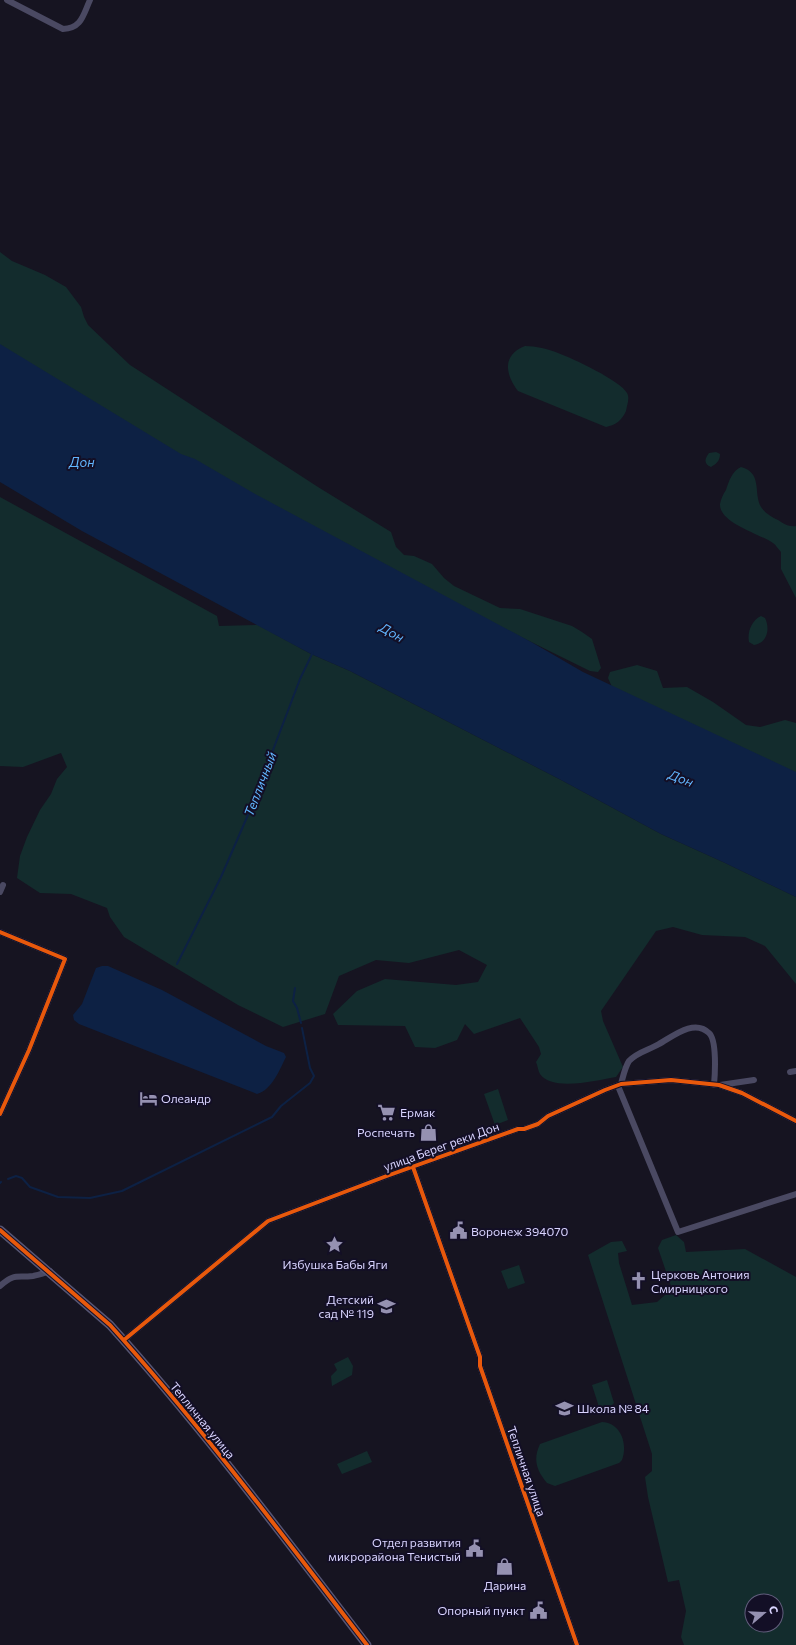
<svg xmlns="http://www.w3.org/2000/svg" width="796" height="1645" font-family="Commissioner,sans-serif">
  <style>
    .green { fill: #132c2d; fill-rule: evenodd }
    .water { fill: #0d2144 }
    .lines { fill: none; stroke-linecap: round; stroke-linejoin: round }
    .stream { stroke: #0d2144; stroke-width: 2 }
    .street { stroke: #4a4962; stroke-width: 6 }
    .secondary { stroke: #575674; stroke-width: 9 }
    .cycleway-casing { stroke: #130f26; stroke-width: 6 }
    .cycleway { stroke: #e8590c; stroke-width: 4 }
    .labels { text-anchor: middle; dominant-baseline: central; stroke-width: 4; stroke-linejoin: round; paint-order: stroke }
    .poi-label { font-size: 12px; fill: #d9d4ff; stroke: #130f26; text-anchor: start }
    .street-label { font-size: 12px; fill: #d9d4ff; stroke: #130f26 }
    .water-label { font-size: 13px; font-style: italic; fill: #62b6ff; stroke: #130f26 }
  </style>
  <rect width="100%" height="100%" fill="#161421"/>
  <!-- green -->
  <path class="green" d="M0,252L12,261L45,275L66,287L81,307L84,317L88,325L130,365L318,487L391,532L396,547L404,555L414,556L432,564L444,578L454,586L500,608L520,609L572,626L582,632L592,639L601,668L598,672L590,671L456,605L167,448L0,347Z
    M525,346C536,346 548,349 558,353C572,358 621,381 627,393C630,398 627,405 626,411C622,420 616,425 606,427L518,391C505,374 502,355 525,346Z
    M716,452L720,454C720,461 716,464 711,467C703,464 705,458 709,453Z
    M741,467C763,473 753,493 761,507C765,513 772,517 778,520C784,524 789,527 796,526V598L781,569V552C778,549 776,545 773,543C760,534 719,523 720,504C721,499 723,494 726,490C729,481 732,471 741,467Z
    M0,497L217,616L219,626L258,625L311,654L350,671L563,781L661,834L723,862L796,897V984L765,946L745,937L702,935L673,927L656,931L601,1011L603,1021L623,1067L616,1077C598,1080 552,1092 540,1074C538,1071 538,1066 536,1062L541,1054L539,1047L520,1018L474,1034L465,1024L457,1040L435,1048L415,1047L405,1026L338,1025L333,1014L357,991L385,979L456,985L478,982L487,965L459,950L409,963L376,960L339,976L325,1014L283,1027L238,1005L124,937L110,917L107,908L71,894L40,893L17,878L20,856L27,837L40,810L51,794L57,779L67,767L61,753L23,767L0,766Z
    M761,616L765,618C770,628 768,643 754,645L749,642C747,632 752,620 761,616Z
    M637,665L657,671L663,688L687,687L713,702L746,725L760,727L785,720L796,723V775L612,687L608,678L610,672Z
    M498,1089L508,1120L495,1125L484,1094Z
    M676,1235L684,1242L686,1252L745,1249L796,1277V1645H684L681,1637L686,1611L679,1580L668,1582L648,1497L645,1477L652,1471V1454L588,1255L611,1242L622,1241L627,1251L618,1253L619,1263L632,1305L657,1302L672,1289L658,1248L662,1240ZM752,1601H776V1625H752Z
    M519,1265L525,1283L508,1289L501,1271Z
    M348,1357L353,1366L352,1375L332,1386L331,1376L337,1370L334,1364Z
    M607,1380L614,1403L611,1406L601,1409L599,1407L592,1385Z
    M602,1422C621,1423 628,1444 622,1460L619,1463L555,1486L547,1483C536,1470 533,1459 540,1444Z
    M367,1451L372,1462L342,1474L337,1464Z"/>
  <!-- water -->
  <path class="water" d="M0,344L181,454L195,459L257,495L533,643L583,672L796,772V897L723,862L661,834L563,781L350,671L311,654L82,531L0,482Z
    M102,966H108L162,990L266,1046L284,1053L286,1057C280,1069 272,1090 257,1094L79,1024L74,1020L73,1015L82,1004L96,968Z"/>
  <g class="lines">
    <!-- stream -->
    <path class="stream" d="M177,964L221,877L251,808L300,679L313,652
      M295,988L293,1001L297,1008L301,1023
      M8,1179L16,1176L22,1178L30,1187L58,1197L90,1198L122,1191L272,1117L281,1106L310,1083L314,1076L310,1068L302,1028
      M0,1183L1,1182"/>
    <!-- street -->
    <path class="street" d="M7,0L63,29C82,28 83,15 90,0
      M0,892L3,885
      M0,932L65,959L29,1050L0,1114
      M790,1072L796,1071
      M621,1084C623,1077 625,1067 629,1061C637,1052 649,1050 659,1044C672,1037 694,1018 709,1033C717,1040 715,1074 714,1085
      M720,1085L754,1080
      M618,1086L678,1232L796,1194
      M413,1167L480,1357V1366L577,1645
      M0,1286C15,1273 16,1278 33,1276C39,1275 44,1273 50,1271
      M124,1340L268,1221L384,1177L518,1129H524L538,1124L548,1116L605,1090L621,1084L671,1080L719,1085L742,1093L796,1121"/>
    <!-- secondary -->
    <path class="secondary" d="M0,1230L110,1325C201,1426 284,1537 367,1645"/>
    <defs>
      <path id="cycleway" d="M0,932L65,959L29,1050L0,1114
        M413,1167L480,1357V1366L577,1645
        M0,1230L110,1325C201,1426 284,1537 367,1645
        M124,1340L268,1221L384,1177L518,1129H524L538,1124L548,1116L605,1090L621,1084L671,1080L719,1085L742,1093L796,1121"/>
    </defs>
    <!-- cycleway casing -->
    <use href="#cycleway" class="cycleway-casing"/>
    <!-- cycleway -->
    <use href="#cycleway" class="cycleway"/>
  </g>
  <!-- icons -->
  <defs>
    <symbol id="hotel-bare" viewBox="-9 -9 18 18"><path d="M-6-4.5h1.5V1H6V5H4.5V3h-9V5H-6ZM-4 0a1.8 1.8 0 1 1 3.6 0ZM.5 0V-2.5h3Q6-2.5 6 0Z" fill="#9591b1" stroke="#130f26" stroke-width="2.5" paint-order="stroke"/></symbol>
    <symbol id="supermarket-bare" viewBox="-9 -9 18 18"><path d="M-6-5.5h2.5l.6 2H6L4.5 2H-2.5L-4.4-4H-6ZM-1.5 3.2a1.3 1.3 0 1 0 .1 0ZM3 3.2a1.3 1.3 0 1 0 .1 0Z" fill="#9591b1" stroke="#130f26" stroke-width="2.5" paint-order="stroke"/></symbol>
    <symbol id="shop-bare" viewBox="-9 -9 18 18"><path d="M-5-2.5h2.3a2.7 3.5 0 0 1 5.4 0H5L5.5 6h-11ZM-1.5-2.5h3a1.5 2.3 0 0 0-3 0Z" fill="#9591b1" stroke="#130f26" stroke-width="2.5" paint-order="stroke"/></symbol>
    <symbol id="civic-bare" viewBox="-9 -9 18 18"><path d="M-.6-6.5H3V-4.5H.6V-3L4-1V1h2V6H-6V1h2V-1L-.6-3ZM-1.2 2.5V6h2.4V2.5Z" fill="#9591b1" stroke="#130f26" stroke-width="2.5" paint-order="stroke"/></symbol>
    <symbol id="sight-bare" viewBox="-9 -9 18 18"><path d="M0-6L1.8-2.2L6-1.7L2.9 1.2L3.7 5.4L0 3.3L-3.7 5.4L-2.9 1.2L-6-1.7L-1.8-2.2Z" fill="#9591b1" stroke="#130f26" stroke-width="2.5" paint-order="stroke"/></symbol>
    <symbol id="church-bare" viewBox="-9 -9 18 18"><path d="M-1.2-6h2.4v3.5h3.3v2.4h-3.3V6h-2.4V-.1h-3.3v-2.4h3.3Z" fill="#9591b1" stroke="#130f26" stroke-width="2.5" paint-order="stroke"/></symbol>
    <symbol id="school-bare" viewBox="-9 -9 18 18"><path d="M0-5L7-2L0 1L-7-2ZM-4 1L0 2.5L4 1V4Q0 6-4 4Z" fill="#9591b1" stroke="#130f26" stroke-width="2.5" paint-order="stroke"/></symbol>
  </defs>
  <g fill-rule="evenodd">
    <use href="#hotel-bare" x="136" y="1086" width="25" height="25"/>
    <use href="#supermarket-bare" x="374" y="1100" width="25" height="25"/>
    <use href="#shop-bare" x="416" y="1120" width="25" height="25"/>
    <use href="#civic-bare" x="446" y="1218" width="25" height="25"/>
    <use href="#sight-bare" x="322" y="1232" width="25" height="25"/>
    <use href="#church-bare" x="626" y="1268" width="25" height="25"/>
    <use href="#school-bare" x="374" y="1294" width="25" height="25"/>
    <use href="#school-bare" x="552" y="1396" width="25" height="25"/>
    <use href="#civic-bare" x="462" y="1536" width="25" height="25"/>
    <use href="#shop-bare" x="492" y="1554" width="25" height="25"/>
    <use href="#civic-bare" x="526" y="1598" width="25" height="25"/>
  </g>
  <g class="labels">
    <!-- poi labels -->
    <g class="poi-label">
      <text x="161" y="1098">Олеандр</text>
      <text x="400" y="1112">Ермак</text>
      <text x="415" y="1132" text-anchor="end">Роспечать</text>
      <text x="471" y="1231">Воронеж 394070</text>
      <text x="335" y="1264" text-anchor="middle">Избушка Бабы Яги</text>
      <text x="651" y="1274">Церковь Антония<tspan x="651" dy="14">Смирницкого</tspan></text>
      <text x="374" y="1299" text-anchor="end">Детский<tspan x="374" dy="14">сад № 119</tspan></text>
      <text x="577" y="1408">Школа № 84</text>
      <text x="461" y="1542" text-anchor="end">Отдел развития<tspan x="461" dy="14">микрорайона Тенистый</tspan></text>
      <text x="505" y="1585" text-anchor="middle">Дарина</text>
      <text x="525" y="1610" text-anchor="end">Опорный пункт</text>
    </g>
    <!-- street labels -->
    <g class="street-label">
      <text transform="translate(441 1146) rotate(-20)">улица Берег реки Дон</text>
      <text transform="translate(203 1420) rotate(51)">Тепличная улица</text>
      <text transform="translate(527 1471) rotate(71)">Тепличная улица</text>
    </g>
    <!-- water labels -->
    <g class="water-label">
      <text x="82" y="462">Дон</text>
      <text transform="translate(392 632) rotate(29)">Дон</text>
      <text transform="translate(681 778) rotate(21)">Дон</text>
      <text transform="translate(260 784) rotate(-69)">Тепличный</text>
    </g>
  </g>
  <!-- north arrow -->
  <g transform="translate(764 1613) rotate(71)"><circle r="19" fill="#130f26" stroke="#625e7d"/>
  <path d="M0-3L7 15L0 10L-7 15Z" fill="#9591b1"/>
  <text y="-6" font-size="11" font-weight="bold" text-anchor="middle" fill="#d9d4ff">С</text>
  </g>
</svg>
